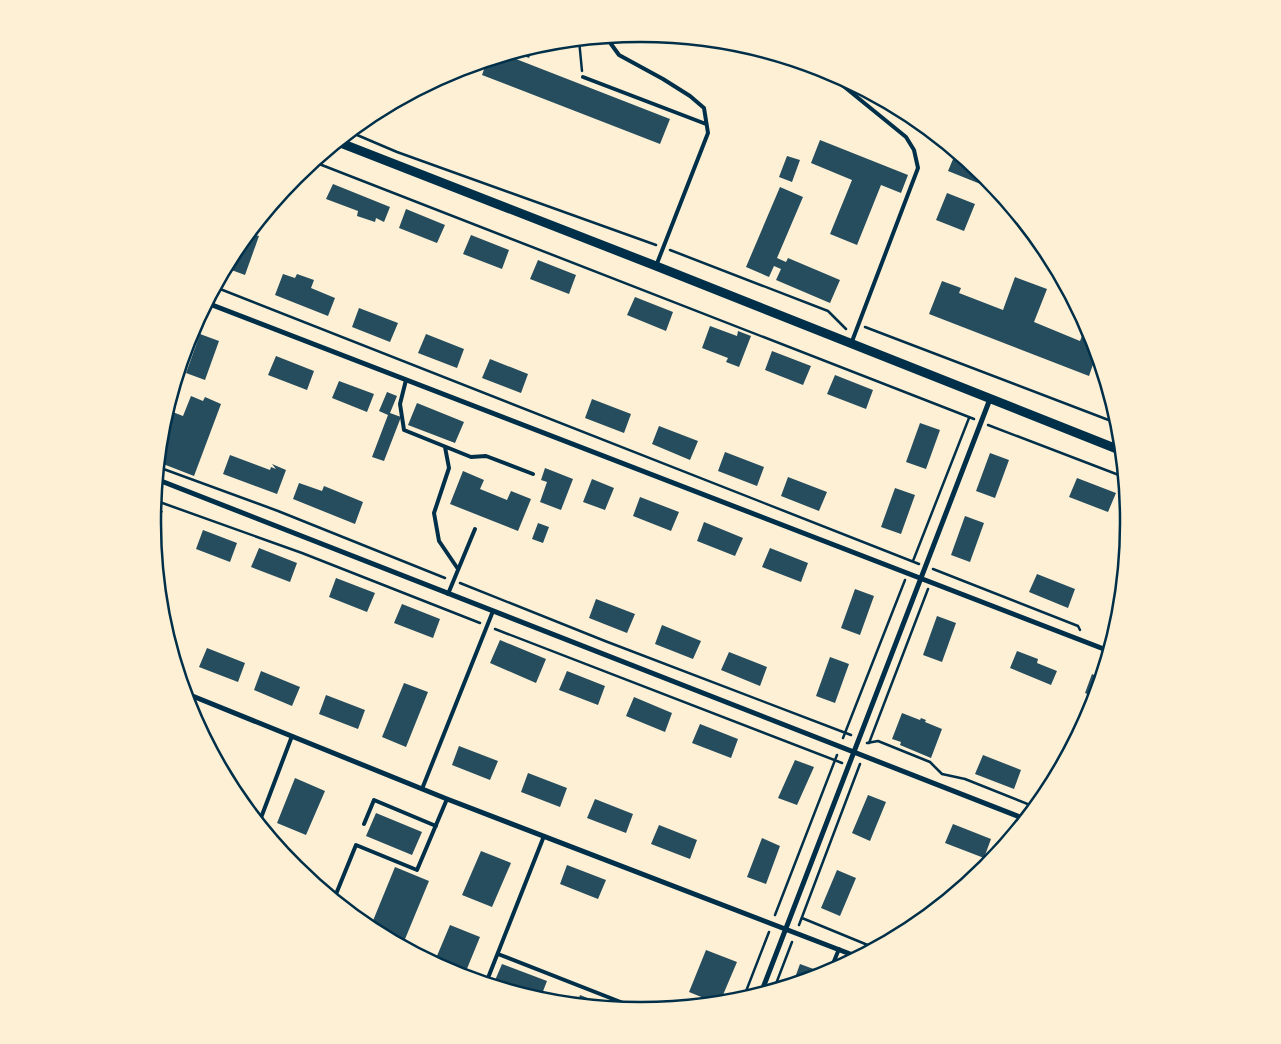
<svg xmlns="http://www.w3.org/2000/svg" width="1281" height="1044" font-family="Ubuntu,sans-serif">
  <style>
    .building { fill: #264d5e }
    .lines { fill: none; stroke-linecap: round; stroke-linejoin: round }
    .path { stroke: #003049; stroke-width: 2.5 }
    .service { stroke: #003049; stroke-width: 4 }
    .minor { stroke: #003049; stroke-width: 5 }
    .tertiary { stroke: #003049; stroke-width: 9 }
    .rim { fill: none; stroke: #003049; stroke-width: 2.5 }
  </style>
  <rect width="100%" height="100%" fill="#fdf0d5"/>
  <!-- building -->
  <path class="building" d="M534,47L529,58L518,54L516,59L670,119L660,144L482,75L487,61Z
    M820,140L908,175L901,193L881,185L857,245L830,234L852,180L811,163Z
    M956,152L986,177L983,185L948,171Z
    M787,156L800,160L792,182L779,177Z
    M333,184L390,207L384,222L376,218L375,222L357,216L358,211L326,199Z
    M780,187L803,197L777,258L786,262L788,258L840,280L830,303L776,280L781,269L774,266L769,277L746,267Z
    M947,193L975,204L964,231L936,220Z
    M276,201L272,211L268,210Z
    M406,209L445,225L437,243L399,228Z
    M249,233L259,236L245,275L226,268L235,251Z
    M471,235L509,250L502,269L463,254Z
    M538,260L576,275L569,294L530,279Z
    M283,274L295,278L297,274L314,280L311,288L335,298L328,316L275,295Z
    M1015,277L1047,289L1034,322L1080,341L1082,336L1093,340L1097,353L1089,376L929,314L942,281L961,288L959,293L1003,310Z
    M635,297L673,312L666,331L627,315Z
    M359,308L398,323L390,342L352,327Z
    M710,326L737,336L738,331L751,336L739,367L726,362L728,358L702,348Z
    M200,334L219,341L205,380L186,373Z
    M426,334L464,349L457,368L418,353Z
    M772,351L811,366L803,385L765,370Z
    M276,356L314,371L307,390L268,375Z
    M490,359L528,374L521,393L482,378Z
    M835,375L873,390L866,409L827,394Z
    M339,381L374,394L367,412L332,398Z
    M387,392L397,396L390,413L401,417L384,461L372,457L388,415L379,411Z
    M191,396L203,401L205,397L221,404L194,476L158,462L161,433L170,411L183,416Z
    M592,399L631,414L624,433L585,418Z
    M417,403L464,422L455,443L408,425Z
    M920,423L940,430L926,469L906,462Z
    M659,426L698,441L690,460L652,444Z
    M725,452L764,467L757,486L718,471Z
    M990,453L1009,460L995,498L976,491Z
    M230,455L270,470L271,467L276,469L272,464L286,470L277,494L223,474Z
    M545,468L573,479L561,510L540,502L547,482L541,480Z
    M463,471L484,480L480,489L507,500L511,491L531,499L518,531L450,504Z
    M788,477L827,492L819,511L781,496Z
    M1077,478L1116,493L1108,512L1069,497Z
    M592,479L614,488L605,510L583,502Z
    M299,483L322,491L324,486L363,502L355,524L293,499Z
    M895,488L915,495L901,534L881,527Z
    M640,497L679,512L671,531L633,516Z
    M154,507L163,511L153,533L152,522Z
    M965,516L984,523L970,562L951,555Z
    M704,522L743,538L735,556L697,541Z
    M538,523L549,527L543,543L532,539Z
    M203,530L237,543L230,562L196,549Z
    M259,548L297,563L290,582L251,567Z
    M770,548L808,563L801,582L762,567Z
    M1037,574L1075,589L1068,608L1029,592Z
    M336,578L375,593L367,612L329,597Z
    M855,589L874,596L860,635L841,628Z
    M596,599L635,614L627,633L589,618Z
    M402,604L440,619L433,638L394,623Z
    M937,616L956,623L942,662L923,655Z
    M662,625L701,641L693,659L655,644Z
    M500,640L546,659L536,683L490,663Z
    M207,648L245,663L238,682L199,667Z
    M1017,651L1038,659L1037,663L1057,671L1051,685L1010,668Z
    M729,652L767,667L760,686L721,670Z
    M830,657L849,664L835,703L816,696Z
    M261,671L300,687L292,706L254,690Z
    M567,671L605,686L598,705L559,690Z
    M1092,674L1101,678L1095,697L1085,693Z
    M404,683L428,692L406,747L382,737Z
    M326,695L365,710L358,729L319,714Z
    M634,697L672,713L665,732L626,716Z
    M902,713L920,720L921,718L926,720L925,722L942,729L931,758L900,745L901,742L892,739Z
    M700,724L738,739L731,758L692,743Z
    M459,746L498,761L490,780L452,765Z
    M983,755L1021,770L1014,789L975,774Z
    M795,760L814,767L797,805L778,798Z
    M528,773L567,788L560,807L521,792Z
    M295,778L325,791L306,835L277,823Z
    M868,795L886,802L870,841L852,833Z
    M595,799L633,814L626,833L587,818Z
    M376,813L422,832L412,855L366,836Z
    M953,824L991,839L984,858L945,843Z
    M659,825L697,840L690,859L651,844Z
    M762,838L780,846L766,884L747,877Z
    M481,851L511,863L492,907L462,895Z
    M567,865L606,880L598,899L560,884Z
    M395,867L429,881L403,944L370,928Z
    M837,870L856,878L840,916L821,908Z
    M909,923L915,926L906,931Z
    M450,925L480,937L464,976L453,973L434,963Z
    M706,950L737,962L720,1002L716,1003L689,992Z
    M502,964L547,981L540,999L493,985Z
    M800,964L819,971L818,976L793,983Z
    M580,995L610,1007L577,1004Z"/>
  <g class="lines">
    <!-- path -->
    <path class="path" d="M579,40L582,71
      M350,132L397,152L656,245
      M314,162L974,419
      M670,250L828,311L846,329
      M215,287L919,564
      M865,327L1119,424
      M185,349L192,330
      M988,425L1124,477
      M158,467L278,511L445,578
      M154,500L302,553L480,623
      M913,561L969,418
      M933,569L1078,626L1080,630
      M460,583L605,641L851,735
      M495,629L842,763
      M843,738L905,580
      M867,743L878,741L930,762L942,774L965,779L1035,807
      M869,743L928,589
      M775,915L837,755
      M802,918L875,948
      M799,925L860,764
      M774,989L792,942
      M743,999L769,932"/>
    <!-- service -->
    <path class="service" d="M606,37L619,55L663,79L690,96L704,108L708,133L656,266
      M831,73L836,80L906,137L914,150L918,168L851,344
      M583,77L706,124
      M406,380L400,404L404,430L471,457L486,456L533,474
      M445,447L449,468L434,513L439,541L458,569
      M1117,449L1121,439
      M448,594L475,529
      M422,789L493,611
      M259,823L292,736
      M364,824L374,800L436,826
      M334,899L356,845L417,870L447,799
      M498,954L641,1010
      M830,971L839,949
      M486,983L544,836"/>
    <!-- minor -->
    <path class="minor" d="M207,303L1109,651
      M156,479L1025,819
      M185,693L447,799L858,957
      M761,993L990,399"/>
    <!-- tertiary -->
    <path class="tertiary" d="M338,142L656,266L1122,451"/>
  </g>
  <!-- crop -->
  <path d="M0 0H1281V1044H0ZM640 42H641A479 479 0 0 1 1120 521V523A479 479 0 0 1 641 1002H640A479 479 0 0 1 161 523V521A479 479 0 0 1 640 42Z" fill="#fdf0d5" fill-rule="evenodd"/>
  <path class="rim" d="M640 42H641A479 479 0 0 1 1120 521V523A479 479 0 0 1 641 1002H640A479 479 0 0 1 161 523V521A479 479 0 0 1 640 42Z"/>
</svg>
